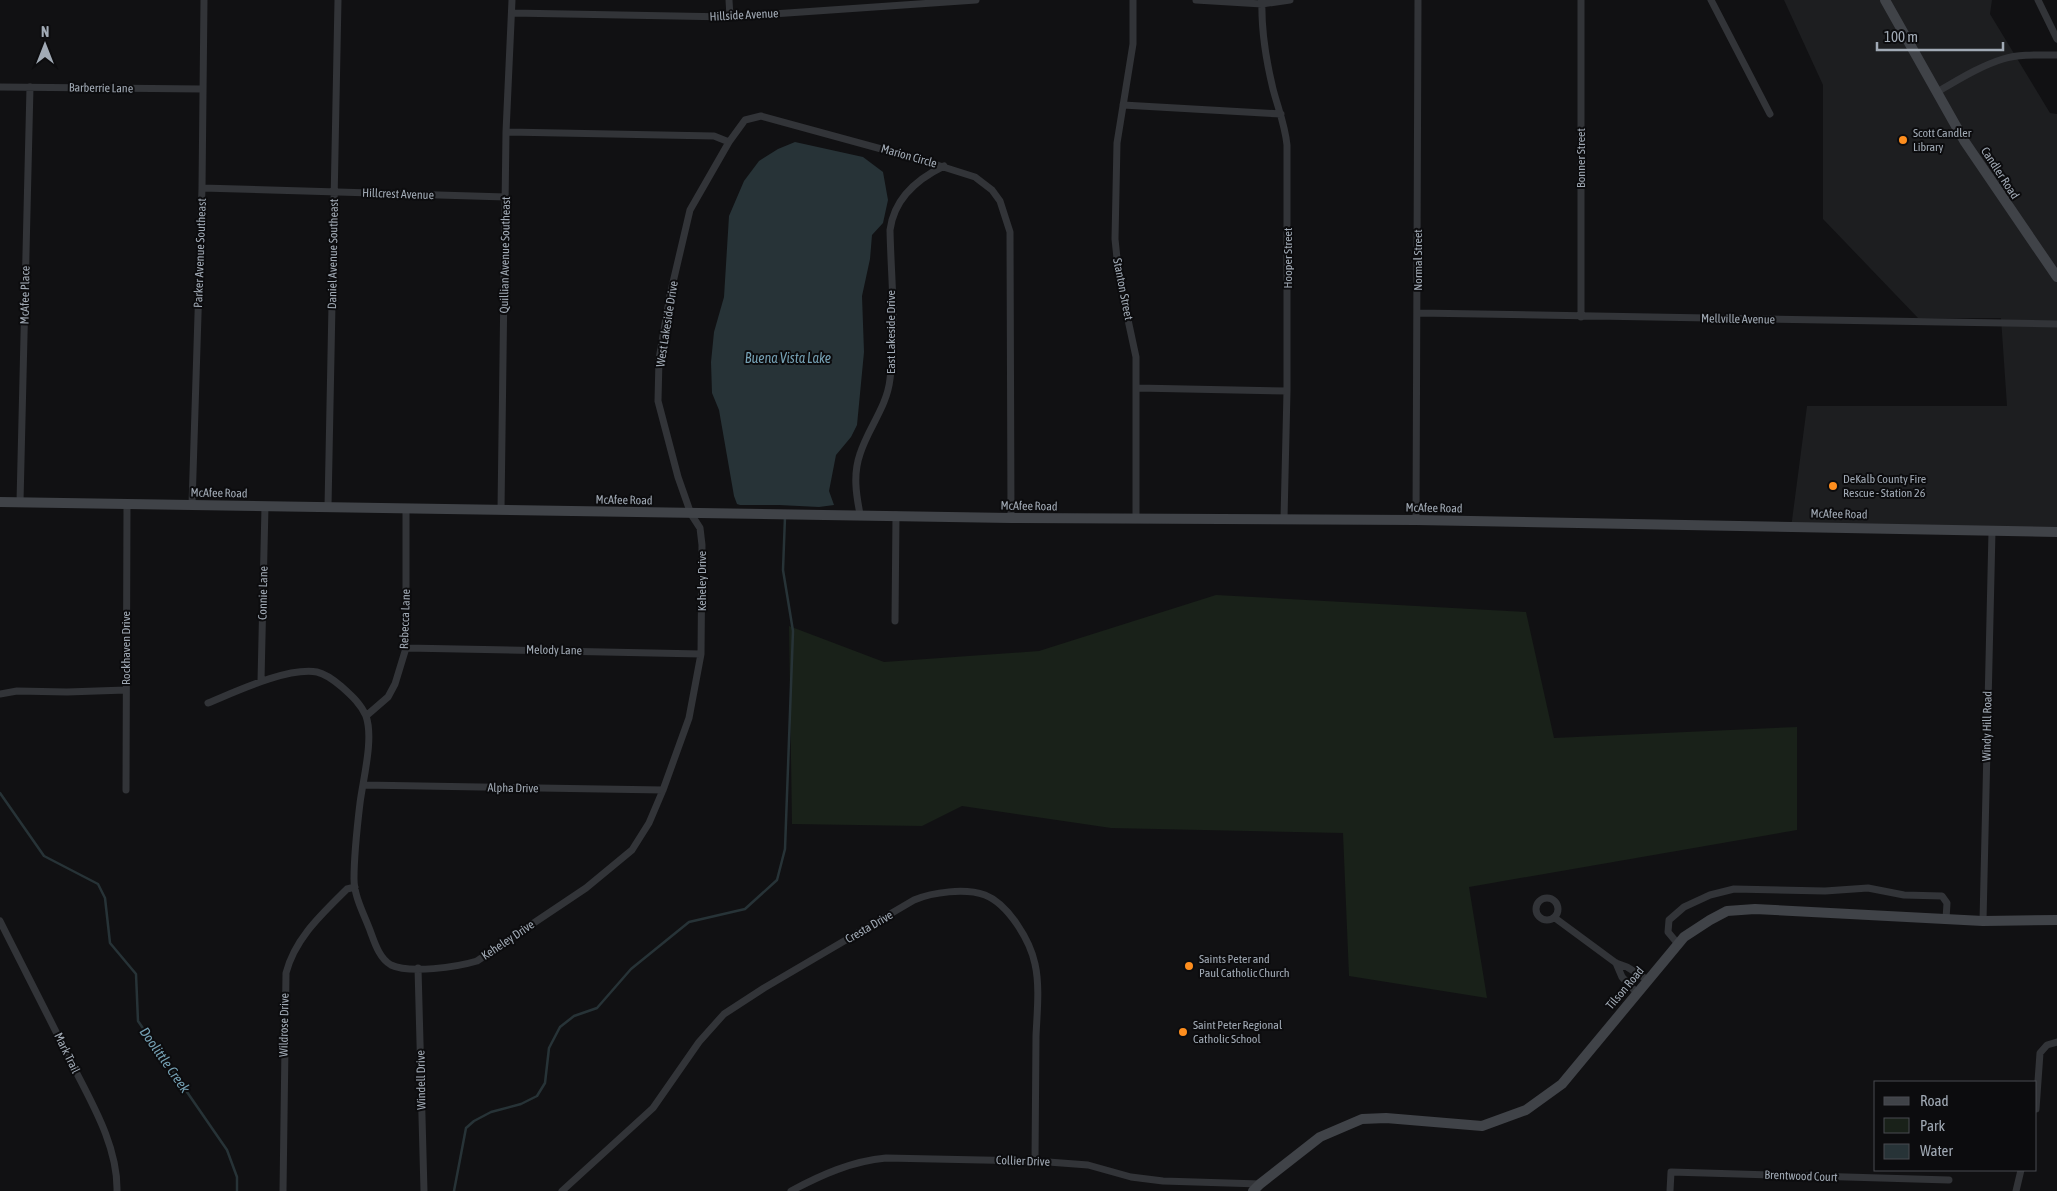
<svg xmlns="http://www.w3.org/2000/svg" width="2057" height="1191" font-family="'Asap Condensed',sans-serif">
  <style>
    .built { fill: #1d1e20 }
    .green { fill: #192119 }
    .water { fill: #273337 }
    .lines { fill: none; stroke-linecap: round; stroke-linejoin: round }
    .stream { stroke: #273337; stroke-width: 2.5 }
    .street { stroke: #323438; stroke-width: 7 }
    .secondary { stroke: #404348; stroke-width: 10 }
    .poi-dot { fill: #fe8e1e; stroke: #0c0c0e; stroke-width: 2 }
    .labels { text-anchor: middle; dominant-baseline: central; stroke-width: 4; stroke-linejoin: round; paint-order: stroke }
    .street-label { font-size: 12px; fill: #a1aab5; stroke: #0c0c0e }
    .poi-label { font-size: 12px; fill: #a1aab5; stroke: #0c0c0e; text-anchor: start }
    .water-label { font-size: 14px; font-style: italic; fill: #75a0b3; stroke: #0c0c0e }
  </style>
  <rect width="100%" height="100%" fill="#111113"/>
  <!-- built -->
  <path class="built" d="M1784,0H1992L1990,14L2050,113L2057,114V533L1791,528L1807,406H2007L2001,318H1918L1823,219V85Z"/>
  <!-- green -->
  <path class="green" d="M1216,595L1526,612L1554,738L1797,727V830L1469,887L1487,998L1349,976L1343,833L1111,828L962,806L922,826L792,824L789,626L884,662L1039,651Z"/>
  <!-- water -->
  <path class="water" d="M795,142L863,157L883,172L888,200L883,223L872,235L870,259L862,296L864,352L857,425L851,437L836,455L829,491L834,505L819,507L779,505H740L737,504L734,496L719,410L712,393L711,362L714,332L724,297L729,216L744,181L759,161L778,149Z"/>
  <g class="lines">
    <!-- stream -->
    <path class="stream" d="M0,793L44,856L98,884L105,898L110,943L136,974L138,1021L227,1150L237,1177V1191
      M454,1191L466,1128L474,1121L491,1112L521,1104L537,1096L545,1083L549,1048L560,1027L574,1016L597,1008L631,969L689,922L745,909L777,880L785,849L793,631L783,570L785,517"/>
    <!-- street -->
    <path class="street" d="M729,0L730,17
      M1133,0V44L1117,143L1115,239L1119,278L1136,357V519
      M1196,0L1262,4L1290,0
      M1262,0C1261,30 1266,60 1273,89C1278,108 1285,125 1287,145V391L1284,519
      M1711,0L1770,114
      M2038,0L2057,39
      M512,13L730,17L976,0
      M0,87L202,89
      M1937,92C1958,80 1980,66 2003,59C2020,54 2039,55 2057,55
      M1123,105L1281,114
      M506,132L714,136L729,142L745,120L761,116L918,159L975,177L992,190L1000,201L1010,232L1011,518
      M202,188L506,197
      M1418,313L2057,324
      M1581,317V0
      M1137,388L1287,391
      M20,502L30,87
      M192,505L202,188L204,0
      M328,507L338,0
      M501,510L506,132L512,0
      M860,514C856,494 853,474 860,454C868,428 887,407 890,379C897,331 891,279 890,230C894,199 917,179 944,166
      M1416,520L1418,0
      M895,621L896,515
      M406,648L701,654
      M261,681L265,506
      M0,694L17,691L67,692L126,690
      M208,703C235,692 287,667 317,672C326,674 335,681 342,687C352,696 361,704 366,716C374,739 363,779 360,803C357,828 354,854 354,879C354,897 365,916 371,933C375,944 380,959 391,965C410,974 457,967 477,961L586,888L632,850L649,823L663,790L689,718L701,654L702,545L700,528L691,514L678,477L658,401L659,359L670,295L690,210L729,142
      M366,716L388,697L395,684L406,648V509
      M363,785L663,790
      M126,790L127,505
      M1536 909a11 11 0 1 1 22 0a11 11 0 1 1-22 0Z
      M1555,918L1616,963L1627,967L1648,980
      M0,921C23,967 47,1013 70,1060C90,1100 118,1145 117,1191
      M1983,921L1992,531
      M1678,944L1668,932L1669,920L1684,907L1710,895L1734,889L1825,891L1868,888L1904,895L1942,896L1947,903L1946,919
      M1616,963L1622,977L1637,993
      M418,968L424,1191
      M2036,1109L2040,1053L2047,1045L2057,1042
      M283,1191L286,973C295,938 322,914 347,889L355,887
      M562,1191L653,1108L699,1042L724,1014L764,988L914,900C933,892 965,888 985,895C1008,904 1030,940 1035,964C1040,986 1037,1013 1036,1036C1036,1077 1035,1119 1035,1161
      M791,1191C821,1175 852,1161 886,1158L1035,1161L1088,1165L1131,1177L1163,1181L1260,1184
      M1670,1191L1671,1172L1949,1180
      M2016,1191L2021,1170"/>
    <!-- secondary -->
    <path class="secondary" d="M1885,0L1965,142L2057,277
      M0,502L1011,518L1416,520L2057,532
      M1253,1191L1260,1184L1320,1137L1362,1119L1386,1118L1482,1126L1526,1110L1562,1084L1684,937L1710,920L1727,911L1755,909L1983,921L2057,920"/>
  </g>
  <!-- markers -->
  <g class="poi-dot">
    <circle cx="1903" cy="140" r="5"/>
    <circle cx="1833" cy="486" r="5"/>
    <circle cx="1189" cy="966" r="5"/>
    <circle cx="1183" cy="1032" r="5"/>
  </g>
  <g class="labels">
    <!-- street labels -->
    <g class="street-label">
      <text transform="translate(744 15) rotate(-3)">Hillside Avenue</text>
      <text transform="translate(101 88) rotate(1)">Barberrie Lane</text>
      <text transform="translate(909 156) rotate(16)">Marion Circle</text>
      <text transform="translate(1581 158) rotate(-90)">Bonner Street</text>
      <text transform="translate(2000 173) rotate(57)">Candler Road</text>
      <text transform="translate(398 194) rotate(2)">Hillcrest Avenue</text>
      <text transform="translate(200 253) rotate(-88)">Parker Avenue Southeast</text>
      <text transform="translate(333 254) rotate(-89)">Daniel Avenue Southeast</text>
      <text transform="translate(505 255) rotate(-89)">Quillian Avenue Southeast</text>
      <text transform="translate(1288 258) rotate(-90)">Hooper Street</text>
      <text transform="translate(1418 260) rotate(-90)">Normal Street</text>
      <text transform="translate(1123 289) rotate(79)">Stanton Street</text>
      <text transform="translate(25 295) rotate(-89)">McAfee Place</text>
      <text transform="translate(1738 319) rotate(1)">Mellville Avenue</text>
      <text transform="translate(667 324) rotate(-81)">West Lakeside Drive</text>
      <text transform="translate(891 332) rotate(-90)">East Lakeside Drive</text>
      <text transform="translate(219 493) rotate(1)">McAfee Road</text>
      <text transform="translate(624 500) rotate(1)">McAfee Road</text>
      <text transform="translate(1029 506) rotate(1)">McAfee Road</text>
      <text transform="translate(1434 508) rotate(1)">McAfee Road</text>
      <text transform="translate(1839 514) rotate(1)">McAfee Road</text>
      <text transform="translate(702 581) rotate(-90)">Keheley Drive</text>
      <text transform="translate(263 593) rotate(-89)">Connie Lane</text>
      <text transform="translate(405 619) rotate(-88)">Rebecca Lane</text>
      <text transform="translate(126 648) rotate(-90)">Rockhaven Drive</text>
      <text transform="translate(554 650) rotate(1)">Melody Lane</text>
      <text transform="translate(1987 726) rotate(-89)">Windy Hill Road</text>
      <text transform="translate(513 788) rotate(1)">Alpha Drive</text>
      <text transform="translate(869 927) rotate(-30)">Cresta Drive</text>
      <text transform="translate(508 940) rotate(-34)">Keheley Drive</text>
      <text transform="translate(1625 988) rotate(-50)">Tilson Road</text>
      <text transform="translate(284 1025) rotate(-89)">Wildrose Drive</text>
      <text transform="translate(67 1053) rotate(64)">Mark Trail</text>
      <text transform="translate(421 1080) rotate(-91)">Windell Drive</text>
      <text transform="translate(1023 1161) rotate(2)">Collier Drive</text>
      <text transform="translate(1801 1176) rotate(2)">Brentwood Court</text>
    </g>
    <!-- poi labels -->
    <g class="poi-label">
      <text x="1913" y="133">Scott Candler<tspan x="1913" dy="14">Library</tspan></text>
      <text x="1843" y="479">DeKalb County Fire<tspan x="1843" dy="14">Rescue - Station 26</tspan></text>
      <text x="1199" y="959">Saints Peter and<tspan x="1199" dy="14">Paul Catholic Church</tspan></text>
      <text x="1193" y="1025">Saint Peter Regional<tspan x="1193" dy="14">Catholic School</tspan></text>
    </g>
    <!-- water labels -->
    <g class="water-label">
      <text x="788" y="358">Buena Vista Lake</text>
      <text transform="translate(165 1060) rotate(55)">Doolittle Creek</text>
    </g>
  </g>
  <!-- legend -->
  <rect x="1874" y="1081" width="162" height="90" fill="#0c0c0e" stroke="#484b51"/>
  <rect x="1884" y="1097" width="25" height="8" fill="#404348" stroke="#484b51"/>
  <text x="1920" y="1106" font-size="15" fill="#a1aab5">Road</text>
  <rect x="1884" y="1118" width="25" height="15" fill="#192119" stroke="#484b51"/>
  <text x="1920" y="1131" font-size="15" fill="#a1aab5">Park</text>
  <rect x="1884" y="1144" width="25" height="15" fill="#273337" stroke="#484b51"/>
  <text x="1920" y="1156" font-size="15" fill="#a1aab5">Water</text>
  <!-- north arrow -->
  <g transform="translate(45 45)" stroke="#0c0c0e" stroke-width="4" paint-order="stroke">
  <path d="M0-4L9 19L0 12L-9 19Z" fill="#a1aab5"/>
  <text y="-8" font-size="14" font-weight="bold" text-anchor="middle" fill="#a1aab5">N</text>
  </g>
  <!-- scale -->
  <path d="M1877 42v8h126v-8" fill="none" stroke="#a1aab5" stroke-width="2.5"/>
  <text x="1884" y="42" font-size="15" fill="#a1aab5" stroke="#0c0c0e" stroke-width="4" paint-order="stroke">100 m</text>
</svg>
